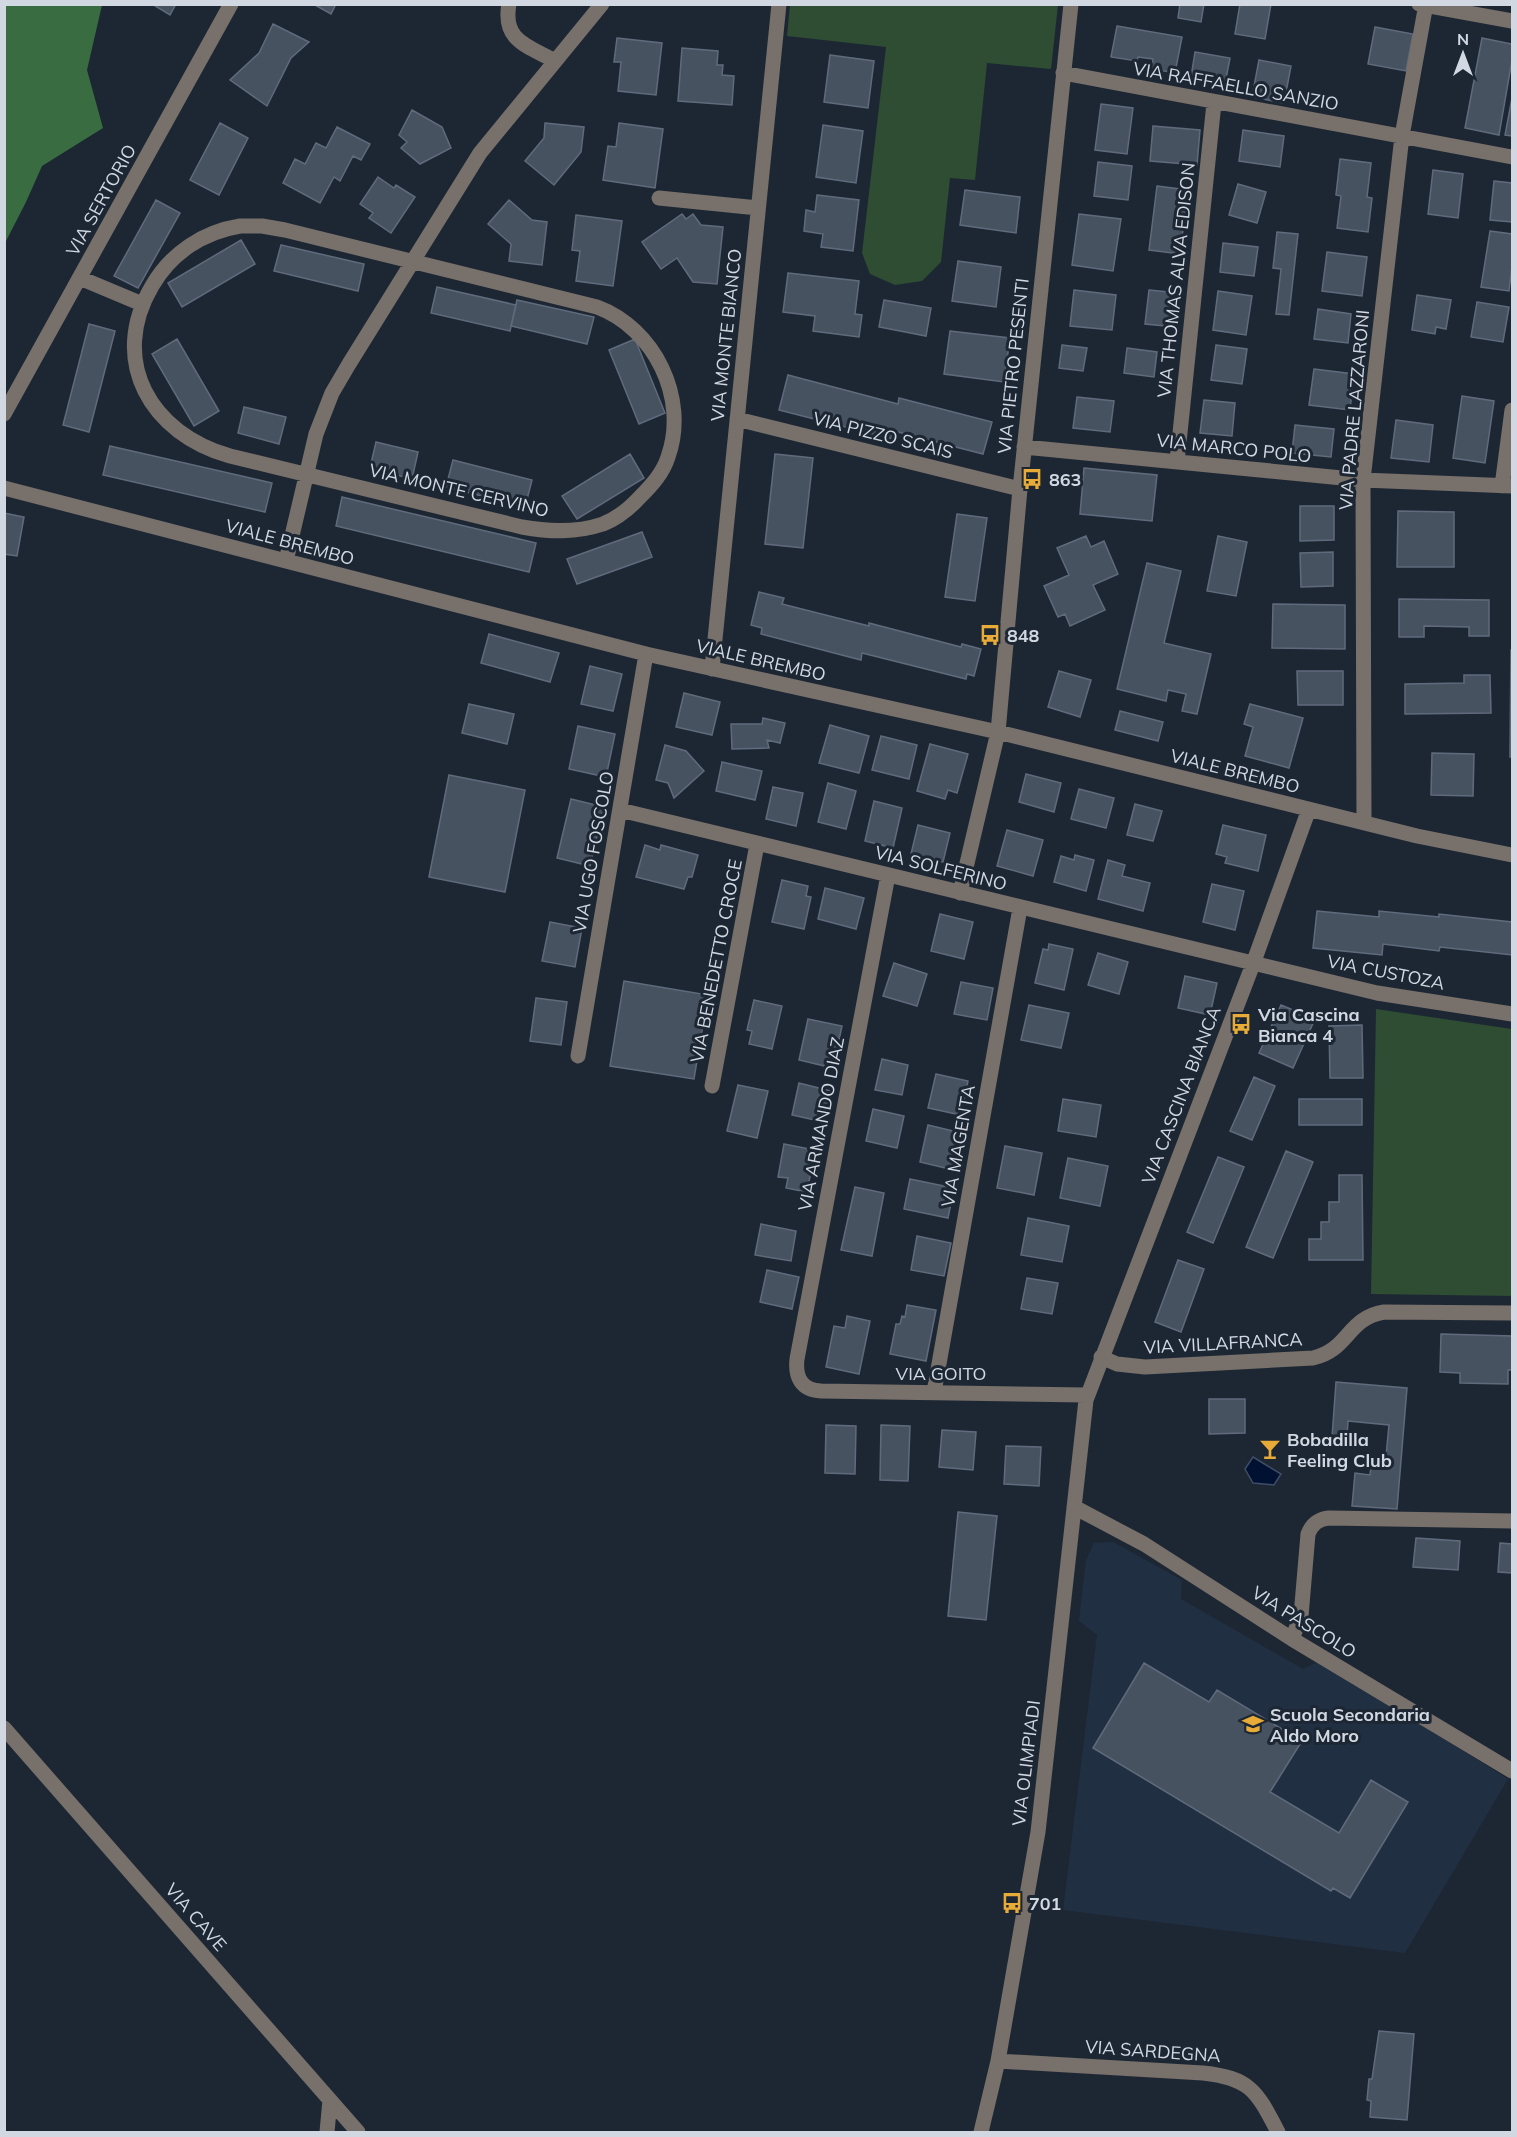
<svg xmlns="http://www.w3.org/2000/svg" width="1517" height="2137" font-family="Mulish,sans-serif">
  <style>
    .built { fill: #212f42 }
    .green { fill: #2e4d32 }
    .forest { fill: #396c40 }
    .water { fill: #001131; stroke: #3f4d66; stroke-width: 1.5 }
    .building { fill: #475261; stroke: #5f6b7c; stroke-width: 1.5 }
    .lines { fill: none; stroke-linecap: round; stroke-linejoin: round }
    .minor { stroke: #78706a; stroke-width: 15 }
    .labels { text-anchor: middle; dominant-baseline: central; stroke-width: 6; stroke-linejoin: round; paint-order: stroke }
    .street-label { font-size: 18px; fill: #d1d8e1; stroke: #1d2734 }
    .poi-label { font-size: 18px; font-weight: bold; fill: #d1d8e1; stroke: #1d2734; text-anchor: start }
  </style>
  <rect width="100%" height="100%" fill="#1d2734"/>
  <!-- built -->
  <path class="built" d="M1113,1542L1182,1580L1181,1599L1303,1669L1319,1661L1508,1779L1405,1953L1063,1910L1097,1635L1079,1621L1086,1560L1094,1543Z"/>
  <!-- green -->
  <path class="green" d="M790,5H1058L1051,69L987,63L975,180L950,178L941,262L922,281L895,285L870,274L862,253L886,47L787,36Z
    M1376,1009L1512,1029V1296L1371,1294Z"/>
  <!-- forest -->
  <path class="forest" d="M5,4L102,5L87,70L103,128L42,166L26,202L5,243Z"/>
  <!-- water -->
  <path class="water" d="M1253,1457L1281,1474L1274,1485L1253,1483L1245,1469Z"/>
  <!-- building -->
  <path class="building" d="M152,4H176L170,15Z
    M313,4H336L331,14Z
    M1180,4H1204L1201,22L1178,18Z
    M1240,4H1271L1265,39L1235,34Z
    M273,24L309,42L291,58L267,106L230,80L259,53Z
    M1117,26L1182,37L1175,73L1152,69L1153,59L1138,57L1137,61L1111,57Z
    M1375,27L1413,34L1406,71L1368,64Z
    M617,38L662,43L656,95L618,91L621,62H614Z
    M1482,38L1512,44V60L1499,135L1465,128Z
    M682,48L718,51L717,65H723L722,75L734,76L732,105L678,101Z
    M1195,52L1230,58L1225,84L1191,77Z
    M830,55L874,61L868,108L824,102Z
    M1259,60L1291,66L1284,103L1252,97Z
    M1512,98V136L1505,135Z
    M1101,104L1133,108L1127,154L1095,150Z
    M412,110L442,127L451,148L420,164L401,148L407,142L399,135Z
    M220,123L248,138L219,195L190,180Z
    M545,123L584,127L581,152L554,185L525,161L544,138Z
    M619,123L663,129L655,188L603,180L608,146L616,147Z
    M823,125L863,131L856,183L816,177Z
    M1153,126L1200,130L1197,165L1150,161Z
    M337,127L370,144L361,160L353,156L340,181L334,177L320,203L283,183L295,159L305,164L316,143L326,148Z
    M1243,130L1284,136L1280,167L1239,161Z
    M1340,159L1371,163L1367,197L1372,198L1368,232L1337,228L1341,196L1336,195Z
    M1098,162L1132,166L1128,200L1094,196Z
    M1433,170L1463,174L1458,218L1428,214Z
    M378,177L394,188L396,185L415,197L391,233L369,218L373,213L360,204Z
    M1494,181L1512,183V222L1490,220Z
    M1238,184L1266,192L1257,223L1229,215Z
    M1157,186L1188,190L1180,254L1149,250Z
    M965,190L1020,197L1016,233L960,225Z
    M817,195L859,200L853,251L821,247L823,234L804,231L806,210L815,212Z
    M156,200L180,213L138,288L114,276Z
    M509,200L532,220L547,222L542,265L509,261L511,244L488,224Z
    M682,214L686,219L693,214L701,225L723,227L717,284L693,282L677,258L661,269L642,242Z
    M1079,214L1121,219L1113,271L1072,265Z
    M576,215L622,221L613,286L576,281L580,251L572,250Z
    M1490,231L1512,234V266L1509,291L1481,287Z
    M1277,232L1298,234L1289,315L1276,314L1281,269L1273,268Z
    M241,240L255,264L182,307L168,283Z
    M1223,243L1258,247L1254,276L1220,272Z
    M281,245L364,264L358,291L274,271Z
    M1327,252L1367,257L1362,296L1322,291Z
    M958,261L1001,267L996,307L952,301Z
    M788,273L859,281L855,314L862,315L859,337L813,331L815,316L783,312Z
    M437,287L516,305L510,331L431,313Z
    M1074,290L1116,295L1112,330L1070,326Z
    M1149,290L1178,293L1175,327L1145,324Z
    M1218,291L1252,296L1246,335L1213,330Z
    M1417,295L1451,300L1446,329L1436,327L1435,334L1412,330Z
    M517,300L594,317L587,344L511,326Z
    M884,300L931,308L926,336L879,327Z
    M1477,302L1509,307L1503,342L1471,337Z
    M1318,309L1351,314L1348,343L1314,339Z
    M89,324L115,331L89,432L63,425Z
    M950,331L1010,338L1004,382L944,374Z
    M177,339L219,411L194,426L152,354Z
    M635,339L665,413L639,424L609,350Z
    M1062,345L1087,348L1083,371L1059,368Z
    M1216,345L1247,349L1242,384L1211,380Z
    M1127,348L1157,352L1154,377L1124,373Z
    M1314,369L1354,374L1350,410L1309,405Z
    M788,375L898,404L899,398L992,422L983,454L894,431L892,439L779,410Z
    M1462,396L1494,401L1485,463L1453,458Z
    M1077,397L1114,401L1110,432L1073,428Z
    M1204,400L1235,403L1232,436L1200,433Z
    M244,407L286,417L279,444L238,433Z
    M1396,420L1433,425L1429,462L1391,458Z
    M1295,425L1334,429L1331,457L1292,453Z
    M376,442L418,452L412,479L370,468Z
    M110,446L272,483L265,512L103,475Z
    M630,454L644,478L577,519L562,496Z
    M775,454L813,458L803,548L765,544Z
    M453,460L532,480L525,507L446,487Z
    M1084,468L1157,475L1152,521L1080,514Z
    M342,497L536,543L529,572L336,526Z
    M1300,506H1334V540L1300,541Z
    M1398,511L1454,512V567H1397Z
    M4,513L24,517L17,556L4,554Z
    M957,514L987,518L975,601L945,597Z
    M642,532L652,557L577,584L567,559Z
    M1086,536L1091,547L1104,541L1118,574L1093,585L1105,610L1070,626L1065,614L1058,617L1044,586L1069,575L1057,548Z
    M1218,536L1247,542L1236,596L1207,591Z
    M1333,552V586L1301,587L1300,553Z
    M1147,563L1181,571L1164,643L1211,654L1197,714L1182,711L1186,694L1168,690L1166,701L1117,689Z
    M759,592L784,598L782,604L869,626V623L961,647L962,644L981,649L974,676L967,674L966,679L862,653L861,660L761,634L762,628L751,625Z
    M1399,599L1489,600V636H1469V627L1424,626V637H1399Z
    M1273,604L1345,605V649L1272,648Z
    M489,634L559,653L550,682L481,663Z
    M1511,650H1512V757H1510Z
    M590,666L622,674L613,711L581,704Z
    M1059,671L1091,680L1080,717L1048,707Z
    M1297,671H1343V705H1298Z
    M1464,675H1490L1491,713L1405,714V684L1464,683Z
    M684,693L720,702L712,735L676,727Z
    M469,704L514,714L507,744L462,733Z
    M1250,704L1303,718L1289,768L1245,756L1253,727L1244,724Z
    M1120,711L1163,722L1158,741L1115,730Z
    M763,718L785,723L780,743L767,740L769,748L732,749L731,724H762Z
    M830,725L869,736L859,773L819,763Z
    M578,726L615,734L606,777L569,769Z
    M881,736L917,745L909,779L872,770Z
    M930,744L968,754L957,793L948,790L945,799L917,791Z
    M665,745L686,751L704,771L674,798L668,783L656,780Z
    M1432,753L1474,754L1473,796L1431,795Z
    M722,762L762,771L755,800L716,791Z
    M1026,774L1061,783L1054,812L1019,802Z
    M449,775L525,790L505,892L429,877Z
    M828,783L856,791L846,829L818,822Z
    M773,787L803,793L796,826L766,819Z
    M1079,789L1114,798L1106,828L1071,819Z
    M571,799L604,807L590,866L557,858Z
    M874,801L902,808L893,848L865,841Z
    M1135,804L1162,811L1153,841L1127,835Z
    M918,825L950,833L943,862L911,854Z
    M1223,825L1266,835L1258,871L1225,863L1227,857L1216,854Z
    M1007,830L1043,840L1033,876L997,866Z
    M645,845L660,850L661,845L698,855L692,877H688L684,889L636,877Z
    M1075,855L1094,860L1086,891L1054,882L1061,856L1074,860Z
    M1108,860L1125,865L1122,876L1150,883L1143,911L1098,899Z
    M782,880L808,886L806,896L811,897L804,929L772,922Z
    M1212,884L1244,891L1235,930L1203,922Z
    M825,888L864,898L856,929L818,919Z
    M1317,911L1379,917V911L1439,917V914L1512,922V955L1440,947L1439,951L1383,944L1382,955L1313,948Z
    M940,914L973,922L964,959L931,951Z
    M550,922L582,928L575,967L542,961Z
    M1049,944L1073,949L1064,990L1035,983L1043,949L1048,950Z
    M1098,953L1128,962L1119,994L1088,985Z
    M894,963L927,974L917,1006L883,996Z
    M1185,976L1217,983L1210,1015L1178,1008Z
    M624,981L708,995L694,1079L610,1066Z
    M961,982L993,988L987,1020L954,1014Z
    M536,998L567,1002L561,1045L530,1041Z
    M754,1000L782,1006L772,1049L749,1044L752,1031L747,1030Z
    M1029,1005L1069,1013L1061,1048L1021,1040Z
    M1281,1005L1315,1019L1293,1068L1259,1053Z
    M808,1019L842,1026L833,1068L799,1060Z
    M1362,1025L1363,1078H1330L1329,1026Z
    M882,1059L908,1065L902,1095L875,1090Z
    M936,1074L968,1081L961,1115L928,1108Z
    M1254,1077L1275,1086L1252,1140L1230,1131Z
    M799,1083L831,1091L824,1122L792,1115Z
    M738,1085L768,1091L757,1138L727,1131Z
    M1063,1099L1101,1105L1096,1137L1058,1131Z
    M1299,1099H1362V1125H1299Z
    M873,1109L904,1116L897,1148L866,1141Z
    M928,1125L966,1134L958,1171L920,1162Z
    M784,1144L815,1150L807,1192L786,1188L788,1178L778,1177Z
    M1005,1146L1042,1153L1034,1195L997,1188Z
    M1286,1151L1313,1162L1273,1258L1246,1247Z
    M1218,1157L1244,1167L1213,1243L1187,1232Z
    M1068,1158L1108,1166L1100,1206L1060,1198Z
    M1339,1175H1362L1363,1260H1309V1239H1321V1222H1329V1202H1339Z
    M910,1179L954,1188L948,1218L904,1209Z
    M855,1187L884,1193L872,1256L841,1250Z
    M1028,1218L1069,1226L1062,1262L1021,1255Z
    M761,1224L796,1231L791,1261L755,1255Z
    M917,1236L951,1243L944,1276L911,1270Z
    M1178,1260L1204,1269L1181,1332L1155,1322Z
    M767,1270L799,1277L792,1309L760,1302Z
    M1027,1278L1058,1283L1052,1314L1021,1309Z
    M907,1305L936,1310L926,1361L890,1354L896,1324H900L902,1316L905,1317Z
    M847,1316L870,1321L859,1374L826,1367L834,1326L845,1328Z
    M1441,1334L1512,1336V1370H1508V1384L1460,1383V1373L1440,1372Z
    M1336,1382L1407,1388L1397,1509L1352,1506L1355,1473L1370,1475L1371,1465L1385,1466L1389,1425L1348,1421L1347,1438L1332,1437Z
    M1209,1399H1245V1433L1209,1434Z
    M826,1425L856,1426L855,1474L825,1473Z
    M881,1425L910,1426L908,1481L880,1480Z
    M942,1430L976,1432L973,1470L939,1467Z
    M1006,1446L1041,1447L1039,1486L1004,1484Z
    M958,1512L997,1516L986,1620L948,1616Z
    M1416,1538L1460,1541L1458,1570L1413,1567Z
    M1500,1543L1512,1544V1573L1498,1572Z
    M1144,1663L1209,1702L1217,1690L1302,1741L1270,1792L1339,1833L1371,1780L1408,1802L1350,1898L1333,1888L1331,1891L1093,1748Z
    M1379,2031L1414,2034L1407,2120L1370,2117L1371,2101L1367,2100L1369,2079H1372Z"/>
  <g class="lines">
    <!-- minor -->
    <path class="minor" d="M509,4C502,41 528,46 555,61
      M1419,4L1512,21
      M1063,73L1512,157
      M659,198L758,208
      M240,226H262L285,230L597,307C654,328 689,398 668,457C663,473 652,485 640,497C629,509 618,518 603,524C576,533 550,532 522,527L230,456C151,434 108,361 152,286C171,253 203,232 240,226Z
      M80,278L142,304
      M4,414L231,4
      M737,419L1020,489
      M1024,447L1363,480L1512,486
      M1177,462L1214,103
      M1502,486L1512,410
      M4,488L646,654L998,732L1417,836L1512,855
      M286,561L316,434L332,393L349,364L480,153L602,4
      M712,669L779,4
      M620,810L1377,993L1512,1014
      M1364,823L1363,480L1402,136L1426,4
      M888,875L797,1359C795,1377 801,1390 821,1391L1087,1395
      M960,893L998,732L1020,489L1071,4
      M578,1056L646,654
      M712,1086L757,844
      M1101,1357L1117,1364L1145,1367L1313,1358C1349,1350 1347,1318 1384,1312L1512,1313
      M934,1392L1020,908
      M1074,1507L1144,1544L1292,1639L1512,1771
      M1292,1639L1301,1616L1308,1534C1312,1524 1318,1519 1329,1518L1512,1521
      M4,1728L358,2132
      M998,2061L1203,2073C1251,2078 1257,2092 1278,2132
      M327,2132L330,2100
      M981,2132L998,2061L1038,1832L1086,1400L1253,964L1309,809"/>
  </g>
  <!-- icons -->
  <defs>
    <symbol id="bus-bare" viewBox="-9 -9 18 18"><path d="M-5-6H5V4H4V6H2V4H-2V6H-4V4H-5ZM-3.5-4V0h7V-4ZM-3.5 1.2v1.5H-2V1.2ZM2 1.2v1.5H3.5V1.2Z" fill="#e8ab37" stroke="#1d2734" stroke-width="2.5" paint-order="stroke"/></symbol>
    <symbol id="bar-bare" viewBox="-9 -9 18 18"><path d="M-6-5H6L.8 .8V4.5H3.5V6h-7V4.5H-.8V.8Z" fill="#e8ab37" stroke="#1d2734" stroke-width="2.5" paint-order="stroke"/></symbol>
    <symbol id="school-bare" viewBox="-9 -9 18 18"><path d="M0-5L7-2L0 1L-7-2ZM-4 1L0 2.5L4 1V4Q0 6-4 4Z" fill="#e8ab37" stroke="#1d2734" stroke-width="2.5" paint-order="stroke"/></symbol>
  </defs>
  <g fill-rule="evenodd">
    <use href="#bus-bare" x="1017" y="464" width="30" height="30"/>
    <use href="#bus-bare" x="975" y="620" width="30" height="30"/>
    <use href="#bus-bare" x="1226" y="1009" width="30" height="30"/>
    <use href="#bar-bare" x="1255" y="1434" width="30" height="30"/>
    <use href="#school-bare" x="1238" y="1709" width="30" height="30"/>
    <use href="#bus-bare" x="997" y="1888" width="30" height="30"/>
  </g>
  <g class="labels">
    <!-- street labels -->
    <g class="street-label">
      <text transform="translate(1236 86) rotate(10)">VIA RAFFAELLO SANZIO</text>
      <text transform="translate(101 200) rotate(-61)">VIA SERTORIO</text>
      <text transform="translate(1176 280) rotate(-84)">VIA THOMAS ALVA EDISON</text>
      <text transform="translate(726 335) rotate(-84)">VIA MONTE BIANCO</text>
      <text transform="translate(1013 366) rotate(-84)">VIA PIETRO PESENTI</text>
      <text transform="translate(1354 410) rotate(-85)">VIA PADRE LAZZARONI</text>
      <text transform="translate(883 435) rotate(14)">VIA PIZZO SCAIS</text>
      <text transform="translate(1234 448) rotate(6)">VIA MARCO POLO</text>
      <text transform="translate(459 490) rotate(13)">VIA MONTE CERVINO</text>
      <text transform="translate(290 542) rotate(15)">VIALE BREMBO</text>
      <text transform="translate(761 660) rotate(13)">VIALE BREMBO</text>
      <text transform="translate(1235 771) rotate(14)">VIALE BREMBO</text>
      <text transform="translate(593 852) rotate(-80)">VIA UGO FOSCOLO</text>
      <text transform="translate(941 868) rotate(14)">VIA SOLFERINO</text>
      <text transform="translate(716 961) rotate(-79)">VIA BENEDETTO CROCE</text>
      <text transform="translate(1386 972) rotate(11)">VIA CUSTOZA</text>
      <text transform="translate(1181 1095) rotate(-69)">VIA CASCINA BIANCA</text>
      <text transform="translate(821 1124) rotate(-79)">VIA ARMANDO DIAZ</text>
      <text transform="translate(958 1146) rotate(-80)">VIA MAGENTA</text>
      <text transform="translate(1223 1343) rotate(-3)">VIA VILLAFRANCA</text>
      <text x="941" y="1373">VIA GOITO</text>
      <text transform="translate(1304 1622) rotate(32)">VIA PASCOLO</text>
      <text transform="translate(1026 1763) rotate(-83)">VIA OLIMPIADI</text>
      <text transform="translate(196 1917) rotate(49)">VIA CAVE</text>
      <text transform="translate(1153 2051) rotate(4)">VIA SARDEGNA</text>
    </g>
    <!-- poi labels -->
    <g class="poi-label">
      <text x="1049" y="479">863</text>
      <text x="1007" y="635">848</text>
      <text x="1258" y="1014">Via Cascina<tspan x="1258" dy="21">Bianca 4</tspan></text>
      <text x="1287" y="1439">Bobadilla<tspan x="1287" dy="21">Feeling Club</tspan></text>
      <text x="1270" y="1714">Scuola Secondaria<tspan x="1270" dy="21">Aldo Moro</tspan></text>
      <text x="1029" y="1903">701</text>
    </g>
  </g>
  <!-- border -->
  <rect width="1517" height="2137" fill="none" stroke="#d1d8e1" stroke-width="12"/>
  <!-- north arrow -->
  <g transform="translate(1463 54)" stroke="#1d2734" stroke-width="4.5" paint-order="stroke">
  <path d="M0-4.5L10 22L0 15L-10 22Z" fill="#d1d8e1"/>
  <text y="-9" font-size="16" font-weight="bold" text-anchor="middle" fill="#d1d8e1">N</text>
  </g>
</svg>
